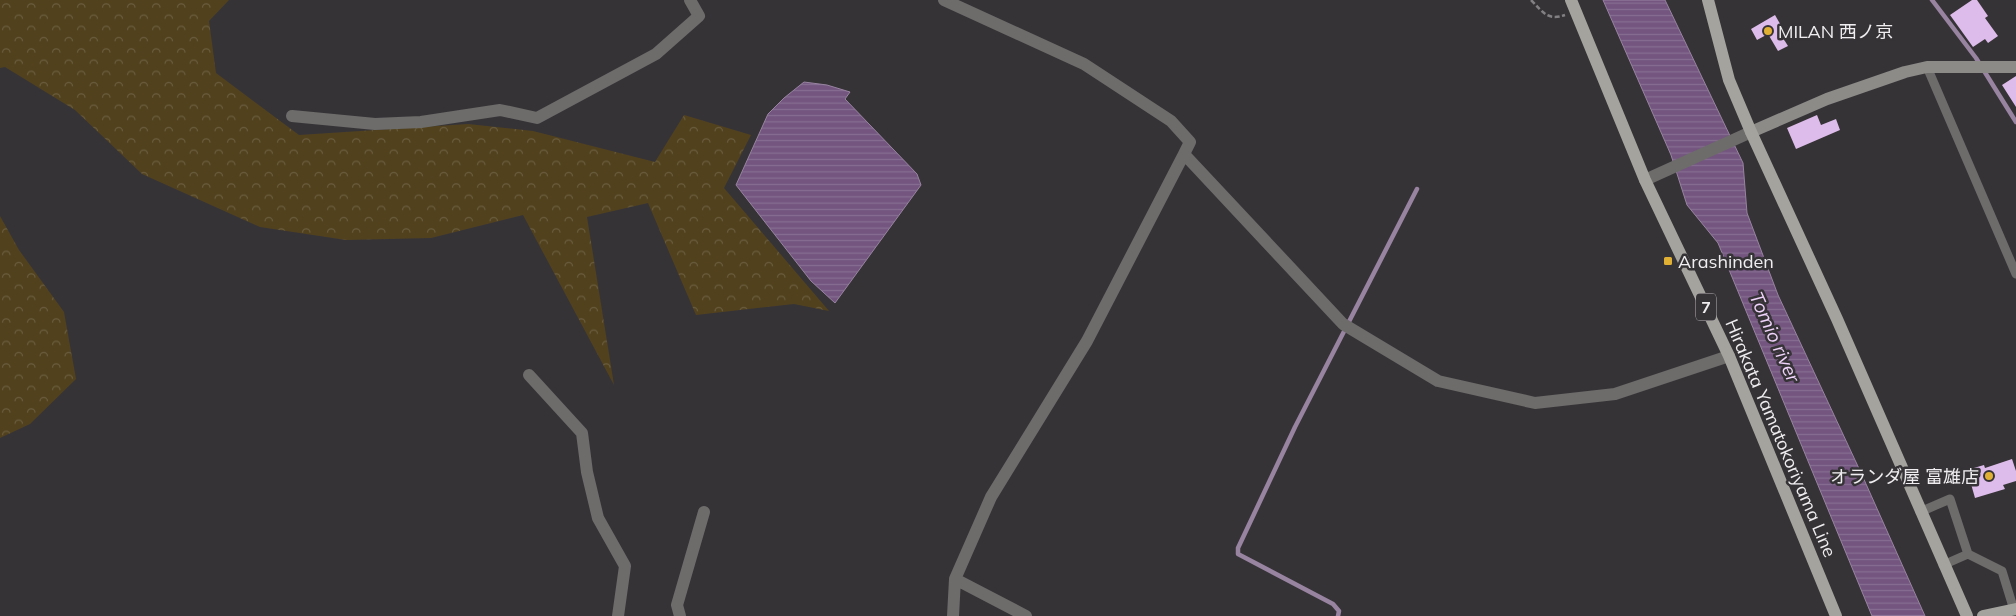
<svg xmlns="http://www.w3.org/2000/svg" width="2016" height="616" font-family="Mulish,'Noto Sans JP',sans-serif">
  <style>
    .forest { fill: url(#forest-crowns) }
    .water { fill: url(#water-rules); stroke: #9883a1 }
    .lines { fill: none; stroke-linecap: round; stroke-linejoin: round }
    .stream { stroke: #9883a1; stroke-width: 4.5 }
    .building { fill: #ddbbea }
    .path { stroke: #838083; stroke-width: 2.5; stroke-dasharray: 5 2.5; stroke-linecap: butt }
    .lane { stroke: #6d6c6a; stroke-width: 9 }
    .street { stroke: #6d6c6a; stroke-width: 12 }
    .secondary { stroke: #8c8b88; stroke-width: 12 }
    .primary { stroke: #a5a39e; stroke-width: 12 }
    .poi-dot { fill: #e0b034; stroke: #363337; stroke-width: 2 }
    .labels { text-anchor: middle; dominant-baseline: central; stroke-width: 5; stroke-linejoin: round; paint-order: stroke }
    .shield { fill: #363337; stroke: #b8b5b8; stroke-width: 1 }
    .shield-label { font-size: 16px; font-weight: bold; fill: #efedef }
    .poi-label { font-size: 18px; fill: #efedef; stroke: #363337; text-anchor: start }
    .street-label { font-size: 18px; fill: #efedef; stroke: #363337 }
    .water-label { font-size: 19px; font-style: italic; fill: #f0d3fb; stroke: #363337 }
  </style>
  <defs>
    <pattern id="forest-crowns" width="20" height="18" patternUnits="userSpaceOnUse" patternTransform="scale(1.25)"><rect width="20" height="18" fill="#51411d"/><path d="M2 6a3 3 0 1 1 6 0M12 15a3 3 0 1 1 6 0" fill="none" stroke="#6a5d3e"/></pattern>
    <pattern id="water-rules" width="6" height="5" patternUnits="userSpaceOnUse" patternTransform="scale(1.25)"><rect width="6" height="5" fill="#73557f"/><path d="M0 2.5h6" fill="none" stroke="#876e91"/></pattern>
  </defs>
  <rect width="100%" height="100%" fill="#363337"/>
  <!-- forest -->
  <path class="forest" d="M0,0H229L209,21L216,73L299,135L468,124L533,131L655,162L684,115L751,135L724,188L829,311L794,304L696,315L648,203L587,217L614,385L523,215L431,238L346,240L260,227L142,174L75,110L5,67L0,68Z
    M0,216L19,250L64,312L76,379L30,424L0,438Z"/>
  <!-- water -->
  <path class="water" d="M1603,0H1665L1743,163L1747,213L1778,295L1862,475L1925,616H1872L1718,243L1687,205L1671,155Z
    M804,82L827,85L850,92L845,99L917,174L921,185L835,303L811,281L736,185L768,114L784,98Z"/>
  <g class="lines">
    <!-- stream -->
    <path class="stream" d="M1932,0L1976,58L2016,122
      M1338,616L1339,611L1333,604L1238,554V548L1295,427L1417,189"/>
  </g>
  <!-- building -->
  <path class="building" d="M1972,0H1977L1988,16L1985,18L1998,36L1988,43L1985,39L1973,47L1950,15Z
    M1775,15L1787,36L1783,38L1788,46L1778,51L1768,34L1757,40L1751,29Z
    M2016,76V107L2002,85Z
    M1817,115L1821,125L1836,119L1840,130L1796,149L1787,128Z
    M2012,459L2016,471V481L2003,485L2005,489L1975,498L1967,470L1984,465L1985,468Z"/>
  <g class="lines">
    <!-- path -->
    <path class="path" d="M1531,0C1543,12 1547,21 1565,15"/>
    <!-- lane -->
    <path class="lane" d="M1927,67L2016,274
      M1920,512L1950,499L1968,554L2002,571L2014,610
      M1943,565L1968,554"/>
    <!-- street -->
    <path class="street" d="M944,0L1084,64L1171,121L1190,142L1184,154L1343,324L1438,381L1535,403L1615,394L1729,356
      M292,116L375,124L421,122L500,110L537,118L656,54L699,16L690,0
      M1645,180L1751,132
      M529,375L582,433L587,472L598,518L625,566L618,616
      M955,579L1026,616
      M680,616L677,605L704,512
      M953,616L955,579L991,497L1087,341L1184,154"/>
    <!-- secondary -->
    <path class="secondary" d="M1751,132L1827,99L1905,72L1927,67H2016"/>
    <!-- primary -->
    <path class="primary" d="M1571,0L1645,180L1729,356L1836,616
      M1708,0L1729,80L1751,132L1837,319L1967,616
      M1983,616L2016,609"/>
  </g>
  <!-- markers -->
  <g class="poi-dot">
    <circle cx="1768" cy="31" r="5"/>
    <rect x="1663" y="256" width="10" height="10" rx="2.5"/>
    <circle cx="1989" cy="476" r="5"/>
  </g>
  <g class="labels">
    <!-- shield labels -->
    <rect class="shield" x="1696" y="293.5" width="20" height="27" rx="4"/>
    <g class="shield-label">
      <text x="1706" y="307">7</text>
    </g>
    <!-- poi labels -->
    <g class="poi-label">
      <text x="1778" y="31">MILAN 西ノ京</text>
      <text x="1678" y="261">Arashinden</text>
      <text x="1979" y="476" text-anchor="end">オランダ屋 富雄店</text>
    </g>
    <!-- street labels -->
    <g class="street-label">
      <text transform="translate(1781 438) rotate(67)">Hirakata Yamatokoriyama Line</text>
    </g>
    <!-- water labels -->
    <g class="water-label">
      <text transform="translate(1775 337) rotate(66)">Tomio river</text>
    </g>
  </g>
</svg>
